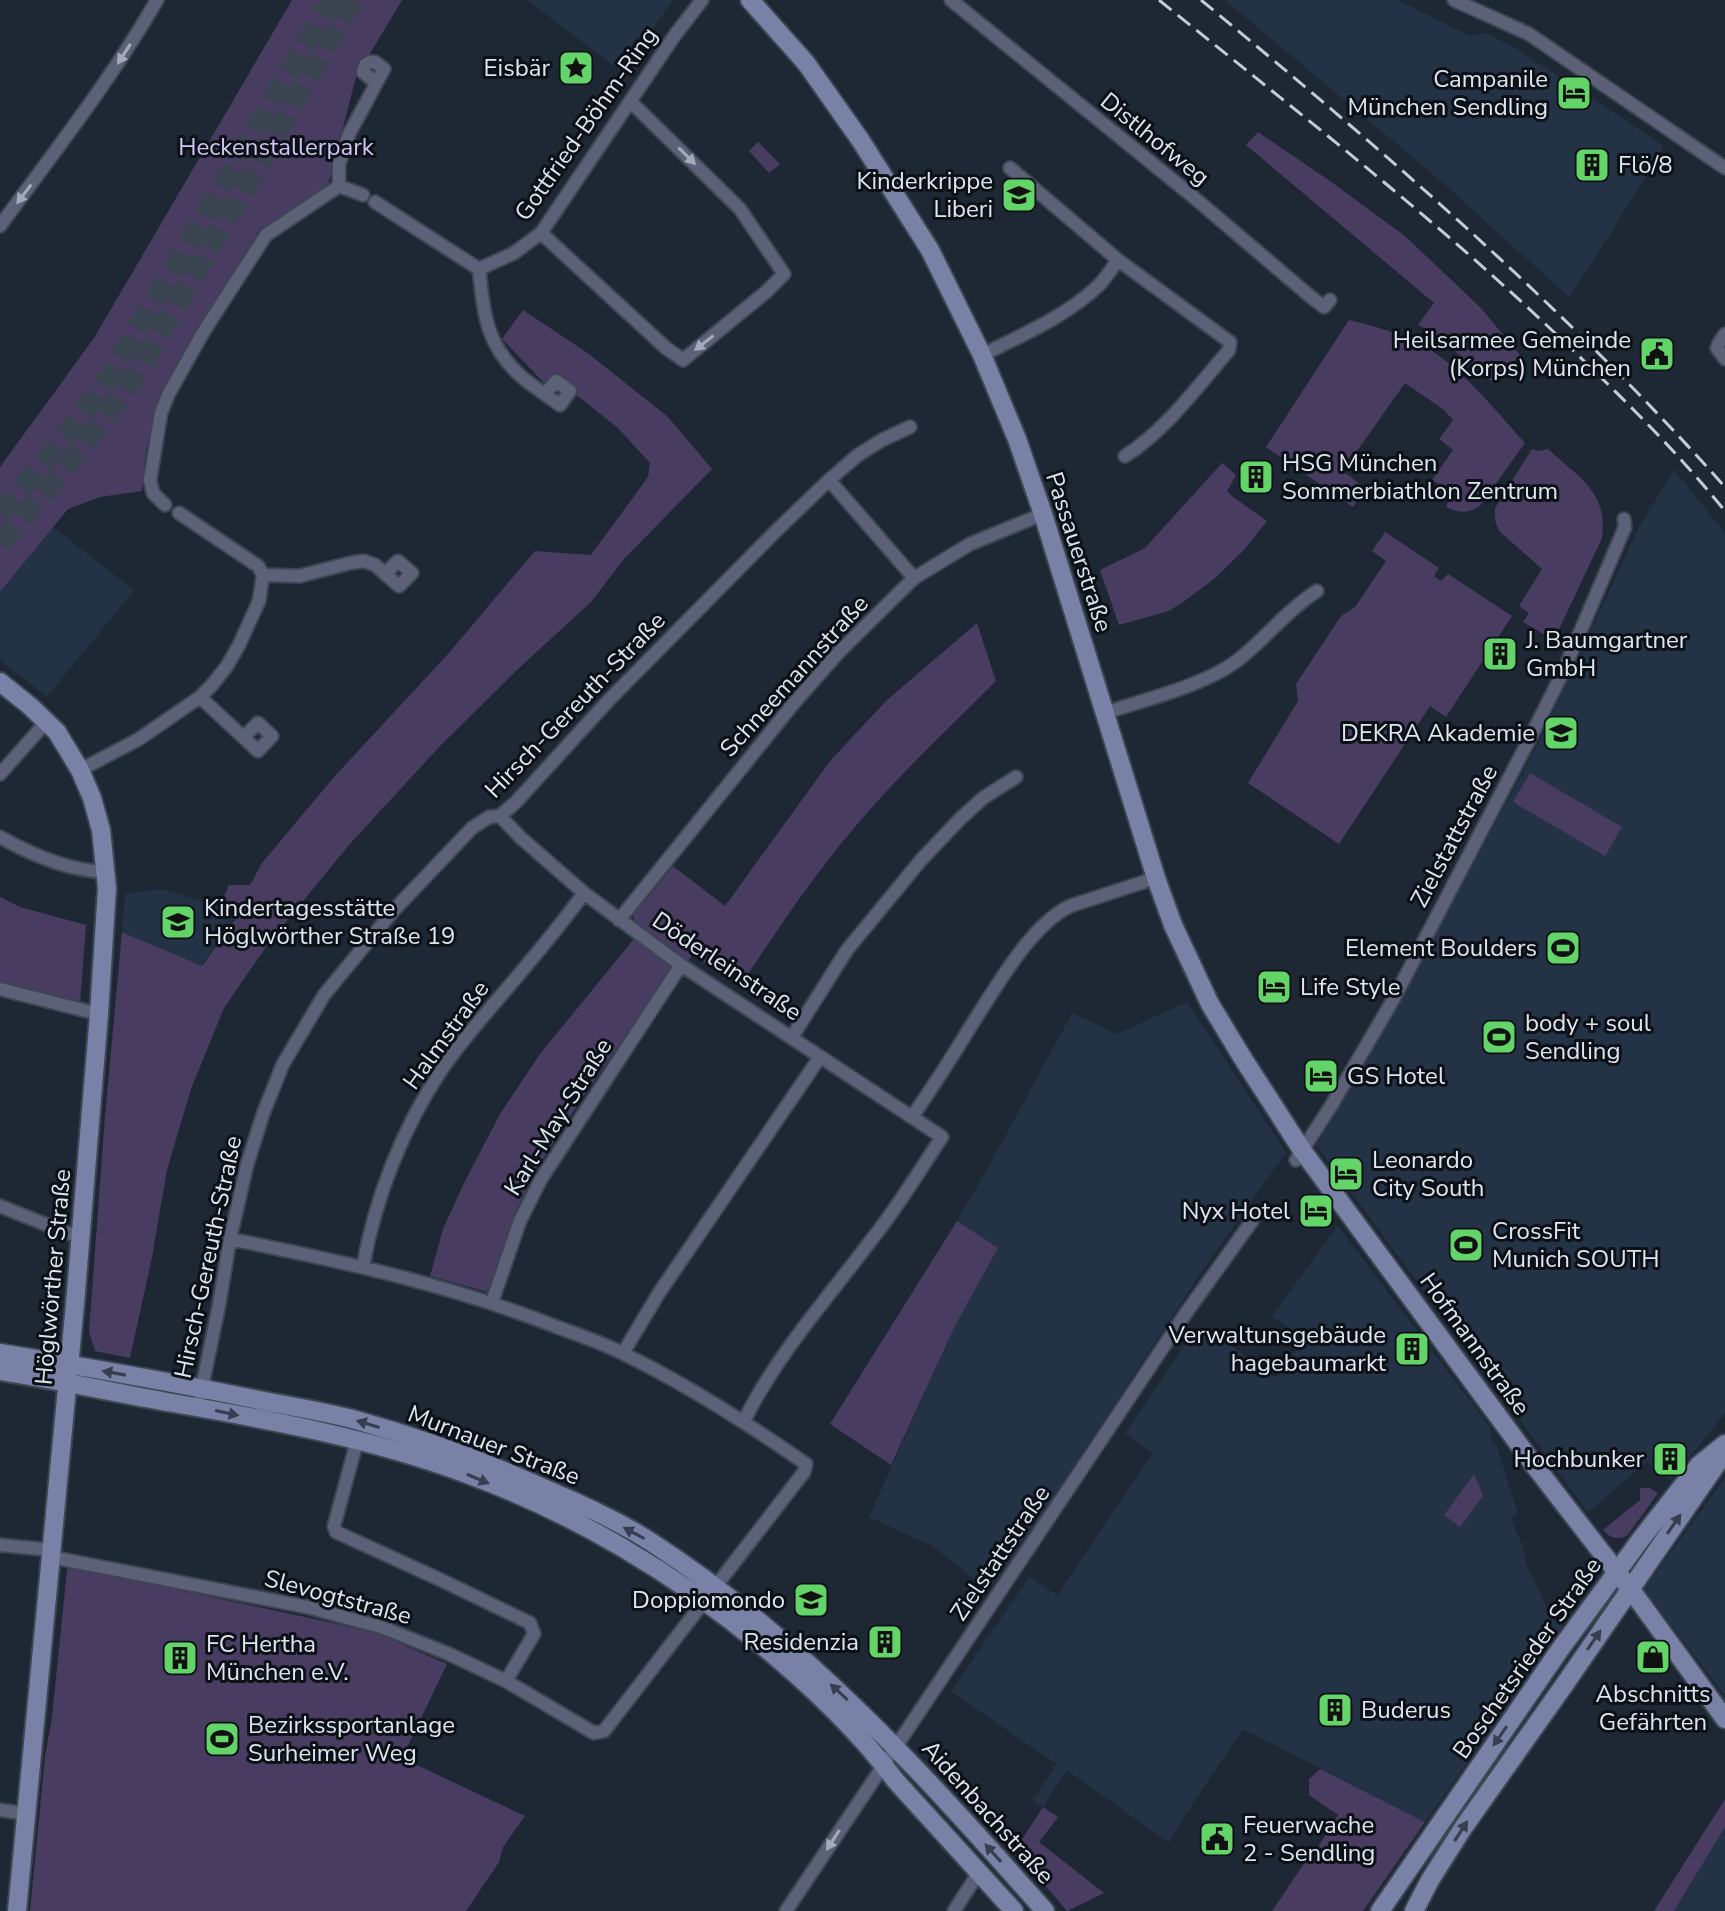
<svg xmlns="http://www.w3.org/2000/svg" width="1725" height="1911" font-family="'Nunito Sans',sans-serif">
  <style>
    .built { fill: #233244 }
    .green { fill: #483c61 }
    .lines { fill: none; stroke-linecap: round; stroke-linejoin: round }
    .highway-tunnel { stroke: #3b4451; stroke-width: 22; stroke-dasharray: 22 11; stroke-linecap: butt }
    .street-casing { stroke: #3d4653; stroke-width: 16 }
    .secondary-casing { stroke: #3d4653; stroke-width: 22 }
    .street { stroke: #5c6178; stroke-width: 12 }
    .secondary { stroke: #7a81a6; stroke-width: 18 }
    .rail { stroke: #c4cbd5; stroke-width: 3; stroke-dasharray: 16 8; stroke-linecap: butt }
    .oneway { fill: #a4aab9 }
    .oneway2 { fill: #383e50 }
    .labels { text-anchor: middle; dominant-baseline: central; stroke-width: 6; stroke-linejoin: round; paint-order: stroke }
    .poi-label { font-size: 24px; fill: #dee5ee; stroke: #0c1117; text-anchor: start }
    .street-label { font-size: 24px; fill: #dee5ee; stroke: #0c1117 }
    .park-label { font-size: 24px; fill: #d1c4f4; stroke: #0c1117 }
  </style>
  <rect width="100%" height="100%" fill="#1e2835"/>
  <!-- built -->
  <path class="built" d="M527,0H673L644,41L638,36L632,44L638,49L622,72Z
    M1225,0H1398L1470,36L1486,33L1517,49L1664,146L1607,239L1569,297L1435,176Z
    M1674,470L1725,533V1413L1671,1480L1647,1462L1588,1512L1316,1145L1400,1000L1540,740L1639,527Z
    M53,527L134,590L47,697L0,660V592Z
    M161,889L240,912L201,966L122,932L125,894Z
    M1187,1002L1286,1152L1196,1280L1002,1575L988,1589L932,1546L869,1517L955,1326L998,1248L957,1221L988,1168L1072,1013L1117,1034Z
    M1338,1226L1490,1427L1491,1440L1496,1444L1518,1513L1511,1518L1524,1550L1527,1566L1552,1618L1563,1626L1425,1822L1243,1729L1181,1821L1169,1843L1067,1770L1043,1807L1032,1800L1057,1764L951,1692L1029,1577L1057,1595L1153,1453L1125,1434L1197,1327L1213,1332L1275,1378L1303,1338L1272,1316Z
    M1725,1478V1696L1644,1589Z
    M1725,1827V1911H1674Z"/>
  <!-- green -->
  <path class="green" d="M292,0H402L356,77L328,185L258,232L166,384C151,418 144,454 142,491L100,497L68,509L0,592V467L94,338Z
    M1258,132L1330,181L1405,236L1480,307L1520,355L1493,383L1432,332L1418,325L1434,303L1246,145Z
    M758,142L780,164L769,173L749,151Z
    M523,310L589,354L668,417L712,469L623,560L591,602L518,669L440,746L349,845L268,944L224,1008L191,1089L167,1170L152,1257L130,1358L95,1351L89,1332L105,1116L122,932L202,966L240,913L220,906L229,885H250L262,863L334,777L448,654L535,551L591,555L648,477L650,463L618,428L559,381L545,384L502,339Z
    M1349,320C1375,326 1403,334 1426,347C1464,370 1495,410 1525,443L1480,506C1467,514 1460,513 1446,507L1452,493L1432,480L1453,450L1439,439L1453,420L1444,410L1405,383L1343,471L1366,489L1353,507L1266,447Z
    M1532,449L1538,451L1548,449C1578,477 1608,491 1602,538L1554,640L1523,622L1529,613L1519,606L1542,569L1499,531L1496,524L1495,516V508Z
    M1222,463L1236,475L1227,491L1233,497L1267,521L1243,551L1214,579L1186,600L1169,611L1119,625L1100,570L1145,548Z
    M1385,532L1439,568L1435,574V577L1441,581L1448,574L1512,616L1446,717L1430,706L1339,844L1248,783L1298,701L1296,684L1341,616L1355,607L1386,561L1372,551Z
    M977,623L996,681C941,736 884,789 836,850C801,894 771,940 740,986L693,955L686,963L635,924L633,915L673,866L725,906L830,761L887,700Z
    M1530,773L1622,827L1605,856L1513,802Z
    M0,897L20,907L86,925L80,1004L33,993L0,981Z
    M638,937L670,961L672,969L580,1101L535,1171L516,1211L487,1292L430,1276L443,1229L464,1183L500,1114L540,1054L633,940Z
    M957,1221L998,1248L955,1326L891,1465L830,1424Z
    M1474,1474L1483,1496L1460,1527L1444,1515Z
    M1640,1488H1650L1658,1493L1627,1536C1617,1540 1610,1538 1603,1530L1640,1500Z
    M69,1566L374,1632L447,1664L402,1758L525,1816L503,1847L499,1862L466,1911H30L45,1757L52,1717L67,1570Z
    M1320,1769L1425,1822L1363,1911H1272L1309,1856L1318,1847L1338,1815L1309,1795V1779Z
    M1725,1799V1827L1674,1911H1654Z
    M1043,1807L1058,1817L1039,1842L1104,1893L1067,1911L1015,1850Z"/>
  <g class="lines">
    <!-- highway-tunnel -->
    <path class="highway-tunnel" d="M0,514L69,432L107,381L332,0
      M0,543L84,445L123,393L144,360L257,167L352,0"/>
    <defs>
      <path id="street" d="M951,0L1191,195L1311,297L1324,307L1330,300
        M1454,0L1529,34L1725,168
        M1010,168L1118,260L1230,342L1229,350C1198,386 1165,431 1125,456
        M339,186V164L349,134L384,69L375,62H370L365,65L363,72L371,79H378
        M375,202L479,269
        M0,226C54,152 111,80 157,0
        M541,233L666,348L683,360L766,292L784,274L740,209L631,102
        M479,269L514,253L541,233L675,35L702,0
        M479,269C484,315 486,346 523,378C535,388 548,396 560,405L570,391L556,381L545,394
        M1725,334L1719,343L1717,348L1725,359
        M982,355C1022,335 1067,316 1099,285C1106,278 1112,268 1118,260
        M829,480L914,578
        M165,505L153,493L150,480L161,413L169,393L204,331L266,235L339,186L363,195
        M263,575L300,576L350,563L364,561L375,565L399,586L412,573L398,561L385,574
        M200,697L258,751L272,736L258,723L244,737
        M1105,713C1146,699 1204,686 1238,660C1265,639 1287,610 1317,591
        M80,770L139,739L200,697L212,685L227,666L239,645L259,601L263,575L258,566L179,513
        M0,774L47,721
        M500,816L520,837L584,893L681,965L942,1137C919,1171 898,1207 872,1239C828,1298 777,1354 744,1421
        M0,837C32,855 69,871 106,872
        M619,920L794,703L838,653L914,578L970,544L1043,514
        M0,989L99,1014
        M792,1037L847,950L921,860L960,819L983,798L1016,777
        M912,1117C932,1088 951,1059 969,1029C994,991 1029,926 1070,906L1156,878
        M1296,1160L1331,1106L1393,1000L1528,742L1563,672L1625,527L1624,519
        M0,1206L67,1233L80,1235
        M363,1267C375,1198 403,1127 442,1069C464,1037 490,1009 515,979C539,951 562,923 584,893
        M492,1302L520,1221L541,1179L681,965
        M623,1353L659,1293L820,1057
        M198,1407L219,1305L230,1239L247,1165L263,1114L283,1064L324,995L394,910L472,828L489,817L500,816L516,802L608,701L776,531L829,480L858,455L882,440L910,427
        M357,1441L334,1526L336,1532L441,1580L530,1623L534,1634L506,1681
        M0,1545L51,1550
        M51,1557L307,1607L381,1627L449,1654L506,1681L594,1733L604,1731L804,1472L806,1464C747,1423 688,1385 624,1354C603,1343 579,1335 557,1327C451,1285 341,1261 230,1239
        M0,1810L27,1814
        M786,1911L1186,1313L1252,1221
        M954,1911L979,1872"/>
      <path id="secondary" d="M750,0L806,63L861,141L930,250L982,355L1017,439L1043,514L1156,878L1173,925L1210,1004L1242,1057L1302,1150L1534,1465L1637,1598L1725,1719
        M0,682L30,706L57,732L80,770L92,798L101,830L107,888L99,1014L75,1304L17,1911
        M0,1353C85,1367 170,1382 254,1399C288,1406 323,1411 356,1420C420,1438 481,1460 541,1487C578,1503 617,1520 651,1542C804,1641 926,1776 1045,1911
        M0,1371C58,1380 115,1393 173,1403C271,1420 373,1439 467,1474C574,1513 676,1574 764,1647C811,1686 858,1730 895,1780L1014,1911
        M1380,1911L1561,1648L1641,1539L1699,1465L1725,1444
        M1414,1911L1430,1880L1463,1828L1567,1681L1718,1462L1722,1452"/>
    </defs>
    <!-- street casing -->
    <use href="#street" class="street-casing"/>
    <!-- secondary casing -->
    <use href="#secondary" class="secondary-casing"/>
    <!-- street -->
    <use href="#street" class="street"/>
    <!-- secondary -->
    <use href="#secondary" class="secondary"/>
    <!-- rail -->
    <path class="rail" d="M1159,0C1305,118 1454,233 1588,365C1636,411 1683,459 1725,511
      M1201,0C1385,152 1566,308 1725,487"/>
  </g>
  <!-- one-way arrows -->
  <defs><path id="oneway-solid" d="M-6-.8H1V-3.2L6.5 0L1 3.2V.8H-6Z" transform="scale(2)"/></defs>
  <g class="oneway">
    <use href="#oneway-solid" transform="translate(124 54) rotate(123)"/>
    <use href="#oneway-solid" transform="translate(687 156) rotate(45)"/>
    <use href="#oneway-solid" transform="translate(24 194) rotate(127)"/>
    <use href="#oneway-solid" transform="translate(704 343) rotate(142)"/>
    <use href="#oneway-solid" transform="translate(833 1840) rotate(123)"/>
  </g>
  <g class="oneway2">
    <use href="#oneway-solid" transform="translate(114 1373) rotate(-170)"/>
    <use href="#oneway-solid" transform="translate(227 1413) rotate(12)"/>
    <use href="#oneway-solid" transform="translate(368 1424) rotate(-163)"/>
    <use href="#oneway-solid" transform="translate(478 1479) rotate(23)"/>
    <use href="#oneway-solid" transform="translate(1674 1524) rotate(-55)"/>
    <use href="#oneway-solid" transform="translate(634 1533) rotate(-152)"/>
    <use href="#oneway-solid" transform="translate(1594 1640) rotate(-56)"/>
    <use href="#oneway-solid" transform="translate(839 1692) rotate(-137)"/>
    <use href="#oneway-solid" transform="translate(1500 1736) rotate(125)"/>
    <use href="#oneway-solid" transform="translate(1461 1831) rotate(-57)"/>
    <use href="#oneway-solid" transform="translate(993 1853) rotate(-132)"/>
  </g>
  <!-- icons -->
  <defs>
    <symbol id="sight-square" viewBox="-11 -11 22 22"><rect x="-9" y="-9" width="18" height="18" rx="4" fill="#63d468" stroke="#0c1117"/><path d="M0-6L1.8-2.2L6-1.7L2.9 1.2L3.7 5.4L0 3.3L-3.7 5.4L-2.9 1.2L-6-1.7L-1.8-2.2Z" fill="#111"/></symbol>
    <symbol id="hotel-square" viewBox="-11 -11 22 22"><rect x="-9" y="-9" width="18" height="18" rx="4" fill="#63d468" stroke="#0c1117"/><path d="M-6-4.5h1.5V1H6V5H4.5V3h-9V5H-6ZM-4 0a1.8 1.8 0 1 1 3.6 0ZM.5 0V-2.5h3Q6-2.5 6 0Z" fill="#111"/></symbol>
    <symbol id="building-square" viewBox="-11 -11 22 22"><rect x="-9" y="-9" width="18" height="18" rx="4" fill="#63d468" stroke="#0c1117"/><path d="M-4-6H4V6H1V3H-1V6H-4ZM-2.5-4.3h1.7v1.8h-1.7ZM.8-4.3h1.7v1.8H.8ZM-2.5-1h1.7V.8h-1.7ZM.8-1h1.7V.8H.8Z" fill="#111"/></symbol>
    <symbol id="school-square" viewBox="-11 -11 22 22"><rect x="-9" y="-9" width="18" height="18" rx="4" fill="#63d468" stroke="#0c1117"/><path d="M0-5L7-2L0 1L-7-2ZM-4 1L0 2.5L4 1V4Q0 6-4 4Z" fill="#111"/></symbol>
    <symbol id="civic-square" viewBox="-11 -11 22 22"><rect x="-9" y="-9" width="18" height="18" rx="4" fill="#63d468" stroke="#0c1117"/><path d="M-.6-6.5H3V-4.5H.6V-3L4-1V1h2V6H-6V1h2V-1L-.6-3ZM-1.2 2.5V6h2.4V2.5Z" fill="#111"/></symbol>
    <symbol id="university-square" viewBox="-11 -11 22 22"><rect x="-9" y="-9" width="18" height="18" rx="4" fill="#63d468" stroke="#0c1117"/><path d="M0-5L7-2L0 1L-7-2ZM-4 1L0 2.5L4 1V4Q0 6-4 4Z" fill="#111"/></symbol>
    <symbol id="stadium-square" viewBox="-11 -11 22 22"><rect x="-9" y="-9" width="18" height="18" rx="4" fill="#63d468" stroke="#0c1117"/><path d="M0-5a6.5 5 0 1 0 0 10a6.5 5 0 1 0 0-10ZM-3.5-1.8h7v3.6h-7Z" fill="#111"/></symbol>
    <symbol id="shop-square" viewBox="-11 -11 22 22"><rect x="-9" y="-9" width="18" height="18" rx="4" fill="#63d468" stroke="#0c1117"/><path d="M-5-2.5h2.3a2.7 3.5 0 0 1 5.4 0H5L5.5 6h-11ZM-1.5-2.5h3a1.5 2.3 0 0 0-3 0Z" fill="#111"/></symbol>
  </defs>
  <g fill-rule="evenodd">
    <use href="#sight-square" x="556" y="48" width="40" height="40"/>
    <use href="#hotel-square" x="1554" y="73" width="40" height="40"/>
    <use href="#building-square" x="1572" y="145" width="40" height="40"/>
    <use href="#school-square" x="999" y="175" width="40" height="40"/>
    <use href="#civic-square" x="1637" y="334" width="40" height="40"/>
    <use href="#building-square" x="1236" y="457" width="40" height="40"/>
    <use href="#building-square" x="1480" y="634" width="40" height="40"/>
    <use href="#university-square" x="1541" y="713" width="40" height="40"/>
    <use href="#school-square" x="158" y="902" width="40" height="40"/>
    <use href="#stadium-square" x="1543" y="928" width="40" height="40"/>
    <use href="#hotel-square" x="1254" y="967" width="40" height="40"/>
    <use href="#stadium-square" x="1479" y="1017" width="40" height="40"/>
    <use href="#hotel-square" x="1301" y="1056" width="40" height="40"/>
    <use href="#hotel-square" x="1326" y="1154" width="40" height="40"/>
    <use href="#hotel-square" x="1296" y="1191" width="40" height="40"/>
    <use href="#stadium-square" x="1446" y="1225" width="40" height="40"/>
    <use href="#building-square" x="1392" y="1329" width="40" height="40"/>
    <use href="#building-square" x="1650" y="1439" width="40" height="40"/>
    <use href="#school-square" x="791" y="1580" width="40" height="40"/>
    <use href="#building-square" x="865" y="1622" width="40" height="40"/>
    <use href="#shop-square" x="1633" y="1637" width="40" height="40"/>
    <use href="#building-square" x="160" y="1638" width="40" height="40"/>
    <use href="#building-square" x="1315" y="1690" width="40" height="40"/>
    <use href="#stadium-square" x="202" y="1719" width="40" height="40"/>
    <use href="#civic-square" x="1197" y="1819" width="40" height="40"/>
  </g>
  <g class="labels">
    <!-- poi labels -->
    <g class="poi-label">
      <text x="550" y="68" text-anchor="end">Eisbär</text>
      <text x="1548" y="79" text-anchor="end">Campanile<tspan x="1548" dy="28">München Sendling</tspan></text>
      <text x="1618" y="165">Flö/8</text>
      <text x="993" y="181" text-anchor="end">Kinderkrippe<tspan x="993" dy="28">Liberi</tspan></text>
      <text x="1631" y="340" text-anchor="end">Heilsarmee Gemeinde<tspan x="1631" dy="28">(Korps) München</tspan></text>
      <text x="1282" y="463">HSG München<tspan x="1282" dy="28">Sommerbiathlon Zentrum</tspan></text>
      <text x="1526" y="640">J. Baumgartner<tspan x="1526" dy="28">GmbH</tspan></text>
      <text x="1535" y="733" text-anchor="end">DEKRA Akademie</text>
      <text x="204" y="908">Kindertagesstätte<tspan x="204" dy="28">Höglwörther Straße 19</tspan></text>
      <text x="1537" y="948" text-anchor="end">Element Boulders</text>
      <text x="1300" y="987">Life Style</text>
      <text x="1525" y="1023">body + soul<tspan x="1525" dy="28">Sendling</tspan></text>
      <text x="1347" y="1076">GS Hotel</text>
      <text x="1372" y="1160">Leonardo<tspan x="1372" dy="28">City South</tspan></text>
      <text x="1290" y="1211" text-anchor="end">Nyx Hotel</text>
      <text x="1492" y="1231">CrossFit<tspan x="1492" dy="28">Munich SOUTH</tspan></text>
      <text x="1386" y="1335" text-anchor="end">Verwaltunsgebäude<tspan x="1386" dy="28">hagebaumarkt</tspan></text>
      <text x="1644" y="1459" text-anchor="end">Hochbunker</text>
      <text x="785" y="1600" text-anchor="end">Doppiomondo</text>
      <text x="859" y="1642" text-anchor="end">Residenzia</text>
      <text x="206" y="1644">FC Hertha<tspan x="206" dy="28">München e.V.</tspan></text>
      <text x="1653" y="1694" text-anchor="middle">Abschnitts<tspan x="1653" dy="28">Gefährten</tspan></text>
      <text x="1361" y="1710">Buderus</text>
      <text x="248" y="1725">Bezirkssportanlage<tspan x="248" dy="28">Surheimer Weg</tspan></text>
      <text x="1243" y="1825">Feuerwache<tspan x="1243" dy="28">2 - Sendling</tspan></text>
    </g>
    <!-- street labels -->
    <g class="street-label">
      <text transform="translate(586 124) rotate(-55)">Gottfried-Böhm-Ring</text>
      <text transform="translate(1155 139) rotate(39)">Distlhofweg</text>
      <text transform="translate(1079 552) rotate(72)">Passauerstraße</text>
      <text transform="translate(794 676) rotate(-48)">Schneemannstraße</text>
      <text transform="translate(575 705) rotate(-46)">Hirsch-Gereuth-Straße</text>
      <text transform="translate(1454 836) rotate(-62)">Zielstattstraße</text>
      <text transform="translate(727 966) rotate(34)">Döderleinstraße</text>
      <text transform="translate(446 1035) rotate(-54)">Halmstraße</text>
      <text transform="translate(558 1117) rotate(-58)">Karl-May-Straße</text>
      <text transform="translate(208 1257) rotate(-78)">Hirsch-Gereuth-Straße</text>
      <text transform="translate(53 1277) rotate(-85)">Höglwörther Straße</text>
      <text transform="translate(1475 1344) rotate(54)">Hofmannstraße</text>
      <text transform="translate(494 1445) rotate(21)">Murnauer Straße</text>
      <text transform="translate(1000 1553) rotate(-56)">Zielstattstraße</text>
      <text transform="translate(338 1597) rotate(15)">Slevogtstraße</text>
      <text transform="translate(1527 1658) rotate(-55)">Boschetsrieder Straße</text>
      <text transform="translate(988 1812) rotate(48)">Aidenbachstraße</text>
    </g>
    <!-- park labels -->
    <g class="park-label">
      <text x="276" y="147">Heckenstallerpark</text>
    </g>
  </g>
</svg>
